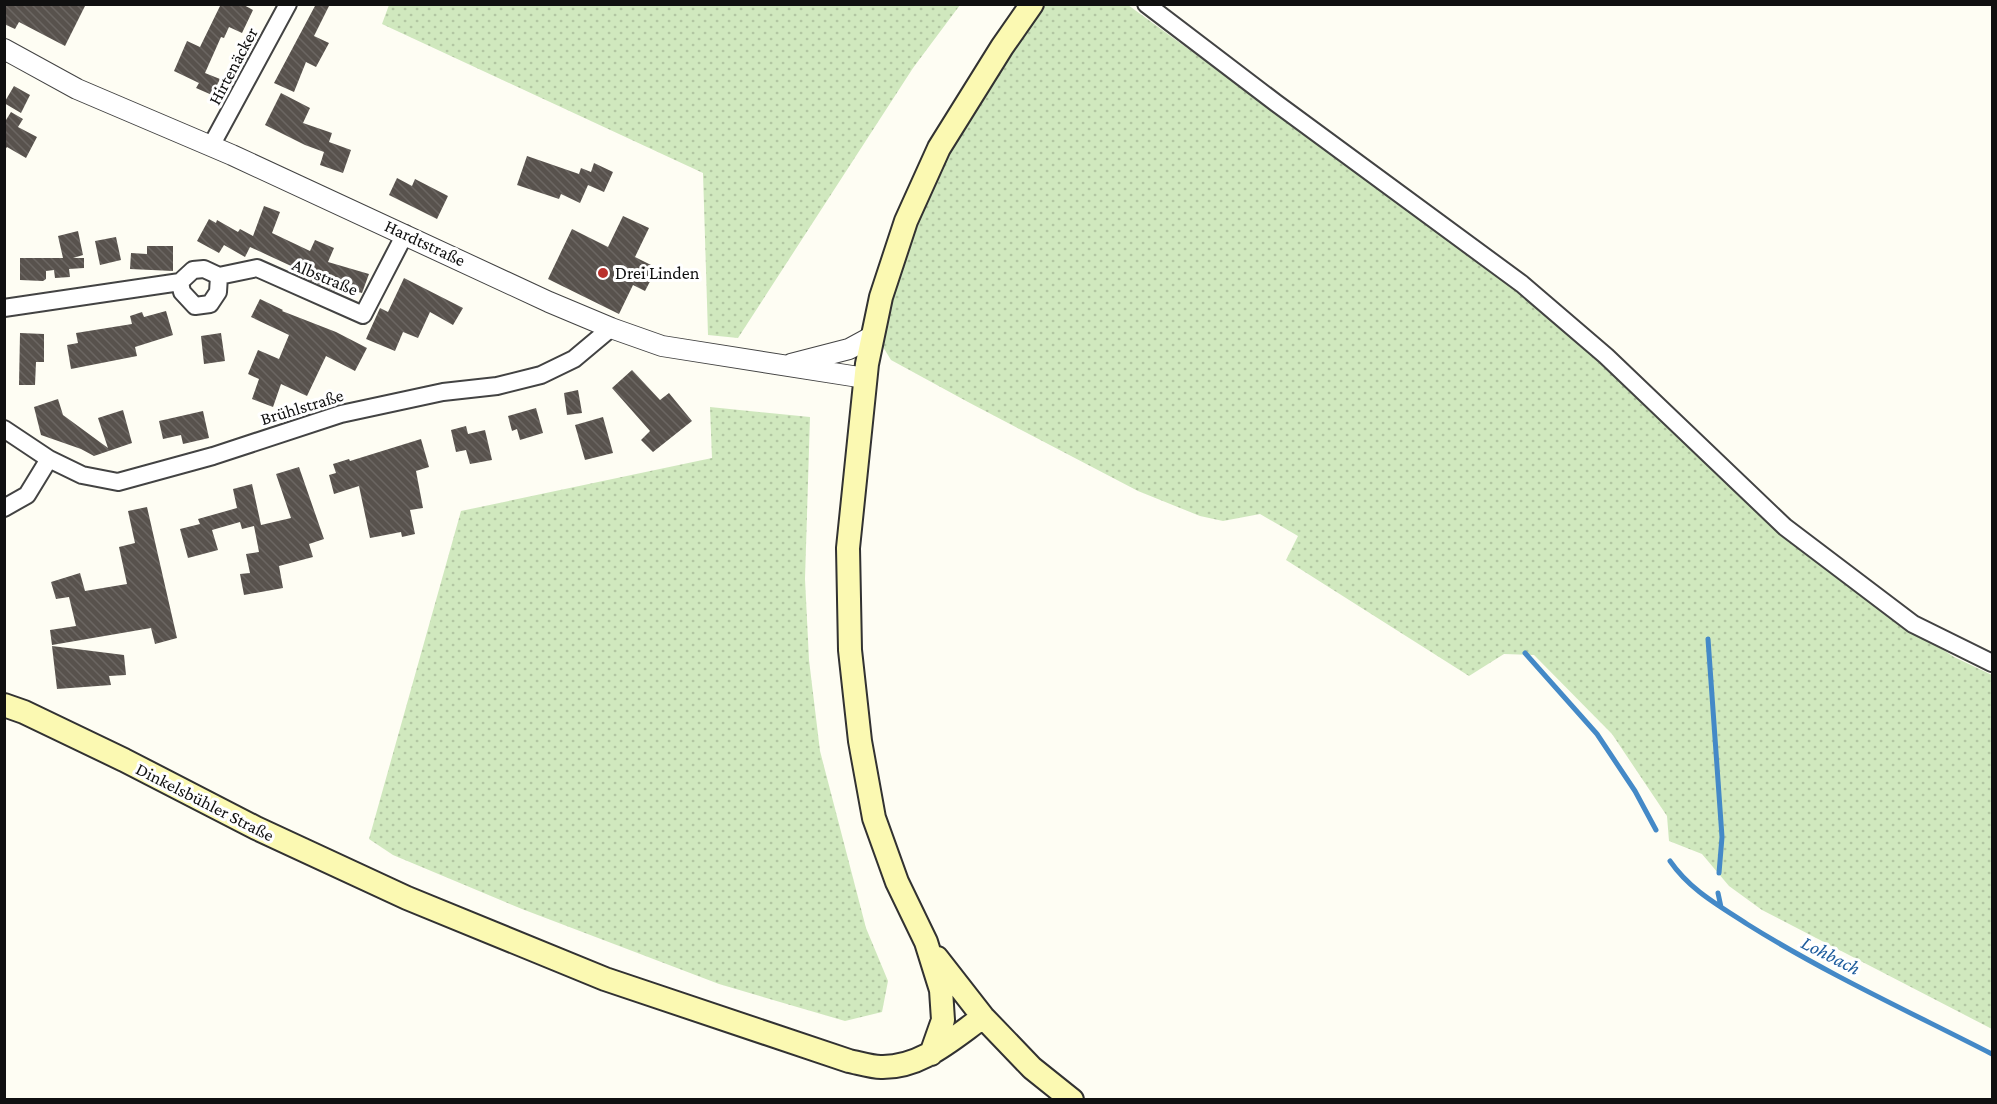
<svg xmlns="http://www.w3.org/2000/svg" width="1997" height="1104" font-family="'Crimson Pro',serif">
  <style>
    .grass { fill: url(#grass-dots) }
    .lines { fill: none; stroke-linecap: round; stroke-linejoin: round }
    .stream { stroke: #4489c7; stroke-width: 5 }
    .building { fill: url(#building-back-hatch) }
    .minor-casing { stroke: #434343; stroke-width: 20 }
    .tertiary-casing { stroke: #434343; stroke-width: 22 }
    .secondary-casing { stroke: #323232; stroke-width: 26 }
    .minor { stroke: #fff; stroke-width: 16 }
    .tertiary { stroke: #fff; stroke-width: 20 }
    .secondary { stroke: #fbf9b2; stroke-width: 22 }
    .poi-dot { fill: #ba312d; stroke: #fff; stroke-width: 2 }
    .labels { text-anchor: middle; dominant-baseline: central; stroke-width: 6; stroke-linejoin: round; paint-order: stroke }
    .street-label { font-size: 18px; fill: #101010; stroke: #fff }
    .poi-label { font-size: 18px; fill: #101010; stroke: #fff; text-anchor: start }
    .water-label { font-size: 20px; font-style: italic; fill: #1e5c9d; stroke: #fff }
  </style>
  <defs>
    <pattern id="grass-dots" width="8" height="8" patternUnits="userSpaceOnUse" patternTransform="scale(1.5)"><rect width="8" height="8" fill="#d0e8be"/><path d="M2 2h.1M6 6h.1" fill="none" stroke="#b2c6a2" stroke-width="1.8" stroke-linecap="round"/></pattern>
    <pattern id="building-back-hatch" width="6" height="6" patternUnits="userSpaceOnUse" patternTransform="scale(1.5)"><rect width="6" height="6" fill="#58524d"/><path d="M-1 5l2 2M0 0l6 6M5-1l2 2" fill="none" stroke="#6b6662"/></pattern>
  </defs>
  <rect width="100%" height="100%" fill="#fefdf3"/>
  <!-- grass -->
  <path class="grass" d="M389,5V4L960,5L913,68L738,338L708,335L703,173L382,24Z
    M1043,5H1128L1527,296L1630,389L1768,520L1858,594L1954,657L1992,675V1029L1762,910L1729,886L1702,854L1669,841L1667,816L1612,734L1534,655L1504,654L1469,676L1286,560L1298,536L1260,514L1223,521L1200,516L1138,491L968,402L891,360L883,347L890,306L916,221L951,150L992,82Z
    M710,407L810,417L805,579L809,660L820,751L866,928L888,981L882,1012L845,1021L719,984L522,909L393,855L369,839L461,511L712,458Z"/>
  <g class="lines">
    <!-- stream -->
    <path class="stream" d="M1708,639L1722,837L1719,873
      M1525,653L1597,734L1635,791L1656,830
      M1670,861C1690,890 1718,905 1747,924C1825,973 1910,1012 1992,1054
      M1718,893L1721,907"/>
  </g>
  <!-- building -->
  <path class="building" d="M4,4H86L65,46L19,22L15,29L4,24Z
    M221,4H242L253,10L242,33L229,27L224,38L221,37L205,73L220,79L212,95L196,88L199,83L174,71L187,41L200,47Z
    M316,4H330L314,36L329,43L316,67L306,62L294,92L274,83Z
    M14,86L30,95L21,113L4,103Z
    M281,93L310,108L303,123L332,133L329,142L351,150L343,173L320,165L324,152L305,145L265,125Z
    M11,112L23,119L18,127L37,137L26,158L7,147L4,151V119L6,120Z
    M527,156L579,174L581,168L591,172L594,163L613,172L604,192L588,185L580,203L561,194L559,199L517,185Z
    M397,178L412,186L415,179L448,196L437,219L389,195Z
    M264,206L280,212L272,233L310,251L315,240L334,248L328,262L369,274L362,293L337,286L335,291L300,276L302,271L250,247L245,257L224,245L219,253L197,241L209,219L216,223L217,220L238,232L240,229L253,236Z
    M623,216L649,228L635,257L657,268L645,291L633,285L619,314L548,279L572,229L608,247Z
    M78,231L83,255L73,258H84V268L69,269L70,277L55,278L54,270L46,271V279L43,281L20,280V258H63L58,236Z
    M116,237L121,260L100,265L95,241Z
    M147,246H173V271L130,269L131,253L147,254Z
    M404,278L463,308L453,325L430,312L418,338L403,332L395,351L366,339L380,308L388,312Z
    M260,299L283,310L282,311L336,332L367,348L355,371L326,356L307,396L281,384L273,407L252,399L259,379L248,374L258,350L279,359L289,335L251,317Z
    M166,311L173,335L135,347L137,356L71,369L67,345L78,343L76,333L132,324L130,316L142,312L144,317Z
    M20,333L44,334V362H36L35,385H19Z
    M221,333L225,361L204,364L201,336Z
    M632,370L660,400L669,393L692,421L653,452L641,440L650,431L612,388Z
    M578,390L582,413L567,415L564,393Z
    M58,399L63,415L108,448L98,418L123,410L132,443L94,456L81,449L41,435L34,407Z
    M536,408L543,433L520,440L517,429L512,431L508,416Z
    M203,411L209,438L183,444L181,435L163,439L159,421Z
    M603,417L613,453L585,460L575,425Z
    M466,426L468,434L485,430L492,460L470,464L466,450L456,452L451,430Z
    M421,439L429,467L416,471L423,508L410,510L415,534L402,537L401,532L370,538L359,486L334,494L329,475L336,473L333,464L349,459L350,461Z
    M299,467L324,539L309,544L313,557L279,566L283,588L244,595L240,574L250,573L246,554L259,552L254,526L242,529L240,522L212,530L218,550L188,558L180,529L200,524L198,519L237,508L233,489L252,484L261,525L291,518L276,474Z
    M147,507L177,638L155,644L151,628L52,645L50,630L76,626L69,597L56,599L51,582L80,573L85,591L127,584L119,547L135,543L128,511Z
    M52,646L124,655L126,675L109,676L111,685L57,689Z"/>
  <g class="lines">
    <defs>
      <path id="minor" d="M1146,4L1276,103L1522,284L1606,356L1785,527L1913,624L1992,663
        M211,146L288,4
        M180,282L182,292L195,306L210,304L218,292L219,276
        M4,308L180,282L193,270L204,269L219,276L257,268L363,315L405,234
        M4,429L49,459L82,475L118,482L213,456L341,414L443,392L497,386L541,375L574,359L611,328
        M4,508L27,495L49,459"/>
      <path id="tertiary" d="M4,49L77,89L232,155L549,302L611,328L662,346L865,378
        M791,364L849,349L873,336"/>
      <path id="secondary" d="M4,705L24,712L124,760L256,828L407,898L605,979L849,1061C859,1063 871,1067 881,1067C921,1068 952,1039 983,1017
        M937,958L983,1017L1032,1068L1072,1100
        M931,1054L943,1020L941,990L926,942L897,882L874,818L860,741L850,650L848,548L867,364L881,297L906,221L939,148L1002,47L1032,4"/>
    </defs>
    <!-- minor casing -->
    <use href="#minor" class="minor-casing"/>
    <!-- tertiary casing -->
    <use href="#tertiary" class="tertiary-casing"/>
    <!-- secondary casing -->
    <use href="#secondary" class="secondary-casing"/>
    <!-- minor -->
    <use href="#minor" class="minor"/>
    <!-- tertiary -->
    <use href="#tertiary" class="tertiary"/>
    <!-- secondary -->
    <use href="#secondary" class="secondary"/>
  </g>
  <!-- markers -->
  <circle class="poi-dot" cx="603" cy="273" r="6"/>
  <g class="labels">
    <!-- street labels -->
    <g class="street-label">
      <text transform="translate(233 66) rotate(-62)">Hirtenäcker</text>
      <text transform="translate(425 243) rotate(25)">Hardtstraße</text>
      <text transform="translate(325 277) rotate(23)">Albstraße</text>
      <text transform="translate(302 407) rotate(-17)">Brühlstraße</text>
      <text transform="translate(205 802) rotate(27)">Dinkelsbühler Straße</text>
    </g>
    <!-- poi labels -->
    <g class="poi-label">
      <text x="615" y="273">Drei Linden</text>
    </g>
    <!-- water labels -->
    <g class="water-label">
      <text transform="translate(1831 955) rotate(27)">Lohbach</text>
    </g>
  </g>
  <!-- border -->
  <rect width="1997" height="1104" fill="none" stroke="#101010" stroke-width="12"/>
</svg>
